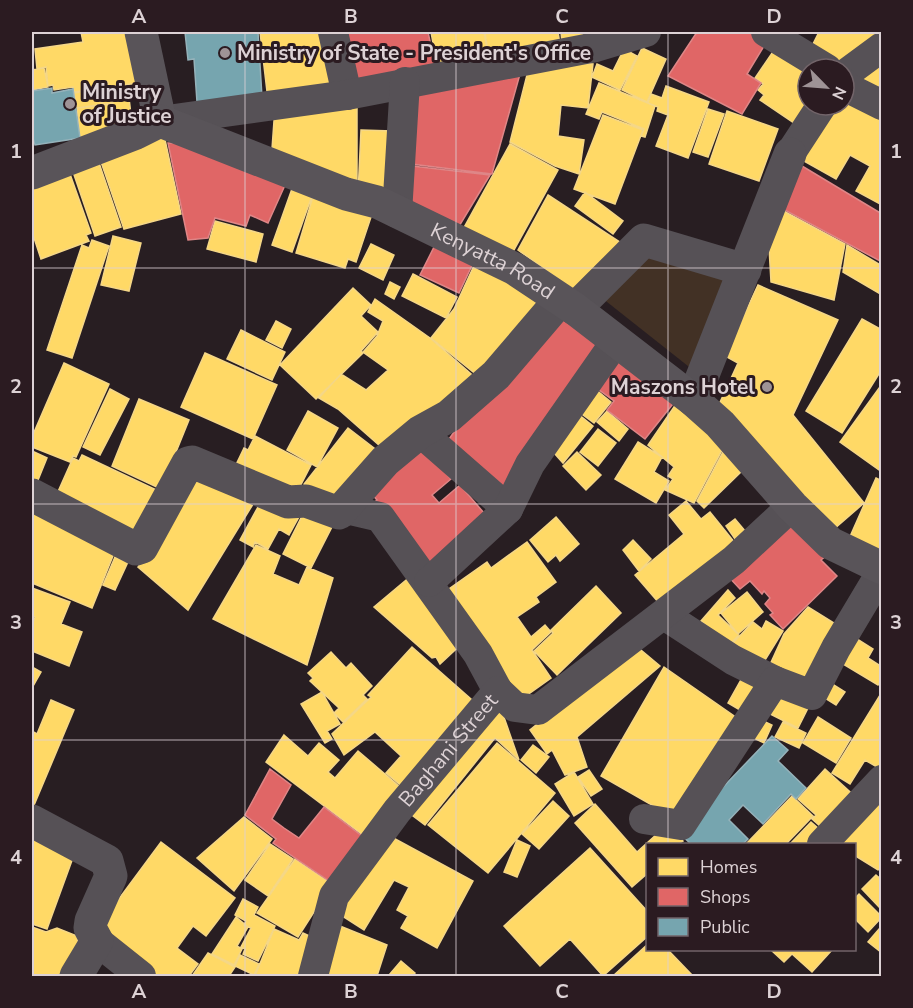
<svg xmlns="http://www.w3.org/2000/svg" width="913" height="1008" font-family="'Nunito Sans',sans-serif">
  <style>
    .green { fill: #423125 }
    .homes { fill: #ffd966; stroke: #f5d787; stroke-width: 1.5 }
    .shops { fill: #e06666; stroke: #df8687; stroke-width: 1.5 }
    .public { fill: #76a5af; stroke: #95b2ba; stroke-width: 1.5 }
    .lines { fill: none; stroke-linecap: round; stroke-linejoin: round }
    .pedestrian { stroke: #565156; stroke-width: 30 }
    .minor { stroke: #565156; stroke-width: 33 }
    .secondary { stroke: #595459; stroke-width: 33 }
    .grid { fill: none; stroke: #ddd2d5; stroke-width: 1.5; stroke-opacity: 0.55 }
    .poi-dot { fill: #9e9396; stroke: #2b1b21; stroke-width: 2 }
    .labels { text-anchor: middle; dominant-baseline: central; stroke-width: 6; stroke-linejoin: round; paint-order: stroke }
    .poi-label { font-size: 21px; font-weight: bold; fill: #ddd2d5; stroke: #2b1b21; text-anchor: start }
    .street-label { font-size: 21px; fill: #ddd2d5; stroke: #2b1b21 }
    .neatline { fill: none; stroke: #ddd2d5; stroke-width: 2 }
    .grid-label { font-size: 20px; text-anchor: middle; font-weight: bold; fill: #ddd2d5 }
  </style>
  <rect width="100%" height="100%" fill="#281e22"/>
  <!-- green -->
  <path class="green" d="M647,253L738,278L693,370L602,298Z"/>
  <!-- homes -->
  <path class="homes" d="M81,32H130L138,83L108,87V82L99,83L100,88L74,92L73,87L54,90L53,85L48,86L46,67L37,69L35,49L83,42Z
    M260,32H332L345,92L268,100Z
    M431,32H484L489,60L438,70Z
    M485,32H558L561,50L489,59Z
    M561,32H583L582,42L562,43Z
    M819,32H882L861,54L836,69L809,52Z
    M779,43L808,69V105L800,127L760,100L764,95L758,90L763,84L755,78Z
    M642,48L666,59L647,102L622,90Z
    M624,49L637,56L620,90L592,77L597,64L613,71Z
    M881,53L882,84L870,91L852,80Z
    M575,63L593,64L588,108L561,105L558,136L584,140L579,174L555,166L510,142L529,67Z
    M44,68L48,87L32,90V70Z
    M599,83L655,106L645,137L641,136L644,129L602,112L599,119L586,114Z
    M104,84L111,90L102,102L94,95Z
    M666,86L709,102L688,158L656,146L668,115L657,111L658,107L648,103L651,94L662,98Z
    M93,90L94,97L102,103L109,94L112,103L77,108L74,93Z
    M844,97L882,120V205L856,191L870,166L850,155L836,179L795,156L832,105H844Z
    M129,98L133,131L80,138L77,108L113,104L112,100Z
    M357,98V190L271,163L275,107Z
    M708,109L724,114L708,157L693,152Z
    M727,111L778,129L759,181L709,164Z
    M603,115L643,130L615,204L574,189Z
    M361,130L392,131L390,196L358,195Z
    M164,135L181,214L124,229L99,156Z
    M510,144L558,170L509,259L461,233Z
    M97,157L121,227L95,236L71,166Z
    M70,174L91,233L86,235L89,241L41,259L32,232V188Z
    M293,186L313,193L292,252L272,245Z
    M585,192L623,221L613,234L575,206Z
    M314,193L373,211L356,262L348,259L345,268L296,253Z
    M548,195L623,244L575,291L518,250Z
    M780,209L845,244L834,300L771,282L769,247Z
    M215,221L263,234L256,262L207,249Z
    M113,236L141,243L129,291L101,285Z
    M92,240L109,246L72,358L47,350L82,245L89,248Z
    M371,244L394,255L383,280L359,268Z
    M847,245L882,266V295L843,272Z
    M477,259L546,299L483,380L431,338L454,309Z
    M413,274L457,297L446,318L402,296Z
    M390,282L400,287L394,299L385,294Z
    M758,285L838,320L793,415L864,503L826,536L715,413L738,363L725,356Z
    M353,288L371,305L361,316L378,332L361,351L363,353L316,399L280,365Z
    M375,299L430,338L478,380L388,453L338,409L319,398L341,374L366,390L388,370L363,352L377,336L383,321L368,312Z
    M862,319L882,330V369L842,433L806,411Z
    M276,321L291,329L282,348L266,340Z
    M241,330L285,352L272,380L227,359Z
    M205,353L277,385L253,439L181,407Z
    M64,363L109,384L76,457L73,456L70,462L32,447V437Z
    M588,383L611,402L594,423L571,406Z
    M882,384V472L840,442Z
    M110,389L129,399L100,455L83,447Z
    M139,399L189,420L161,489L112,466Z
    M676,404L729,437L694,503L665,490L673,479L668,476L674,467L648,445Z
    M572,409L593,426L563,463L546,444Z
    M308,411L338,428L317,467L287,450Z
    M607,411L628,429L619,441L597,422Z
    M348,428L379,452L335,508L304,484Z
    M598,429L616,443L598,466L580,452Z
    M255,436L311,465L292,502L233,471L244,448L248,450Z
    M638,442L662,457L654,472L669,481L656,503L615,479Z
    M724,450L743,470L704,508L697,501Z
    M32,451L47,458L36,485L32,483Z
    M577,452L601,475L586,490L563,466Z
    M82,455L163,493L143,535L57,494L73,458L79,461Z
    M196,474L258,496L188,610L138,567Z
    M876,478L882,481V556L848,541Z
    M264,496L300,515L289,535L279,529L268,549L255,542L253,547L240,540Z
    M686,501L701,519L710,512L739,548L665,610L635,575L684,534L669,515Z
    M308,504L336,519L311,568L283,554Z
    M32,512L117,546L92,608L32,583Z
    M556,517L579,544L560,561L556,555L548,562L530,540Z
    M735,519L745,531L735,539L726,526Z
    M633,540L651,559L639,571L623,550Z
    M527,542L556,582L536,597L539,602L517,617L531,637L545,625L551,632L532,650L551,678L516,703L439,596L487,562L491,568Z
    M256,545L280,556L273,574L299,585L307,567L333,578L307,665L213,619Z
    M115,557L128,562L115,590L103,585Z
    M418,570L467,639L440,664L436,657L432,658L374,607Z
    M596,586L621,613L557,675L534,651L553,633L551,630Z
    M32,588L70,602L61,624L82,632L69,666L32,651V625L35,617L32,616Z
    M728,590L735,598L718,615L739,635L729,645L701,621Z
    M747,592L763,612L738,634L721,613Z
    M808,607L842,628L807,692L768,669L784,634Z
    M766,621L783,631L762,665L732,644L753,622L762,629Z
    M857,639L873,649L868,658L882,667V679L878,685L843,664Z
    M635,645L660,666L577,737L587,767L565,775L552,750L547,754L530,730Z
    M412,647L479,706L405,789L386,773L401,756L375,732L344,755L332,734L371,697L368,695Z
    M331,652L346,668L351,663L372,686L363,695L367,699L343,722L334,713L339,708L310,681L313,678L308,673Z
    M32,667L41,672L32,688Z
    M664,667L737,718L678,820L601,776Z
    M747,669L769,682L750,716L728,703Z
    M829,682L845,692L836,705L820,695Z
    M781,687L811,702L798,728L768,713Z
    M322,692L340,724L327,731L332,739L325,743L301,704Z
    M882,692V770L865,760L850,784L832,773Z
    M51,700L74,710L32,810V731L37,734Z
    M499,703L519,760L495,738L425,825L405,810Z
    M755,717L772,725L764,743L747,735Z
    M818,717L851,738L836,763L803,743Z
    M783,722L806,733L799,748L775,737Z
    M284,735L308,756L319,743L339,760L328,772L335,778L358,751L407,793L368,839L266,762Z
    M497,743L555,793L488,873L428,825Z
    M533,745L549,757L536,773L521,760Z
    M825,769L859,800L829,834L812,819L816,815L798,799Z
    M589,770L602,789L591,796L578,777Z
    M574,772L593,804L574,816L555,784Z
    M882,783V868L878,870L854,855V844H840Z
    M792,796L813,816L786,844H746Z
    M553,801L569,816L539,849L522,834Z
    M595,804L637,852L668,824L683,841L678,844H648V873L632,887L575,823Z
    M244,817L272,839L234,891L197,858Z
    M811,822L826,835L817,844H790Z
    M386,834L473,881L437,948L401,928L408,916L397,910L409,887L394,880L364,930L336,912Z
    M32,839L74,855L47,929L32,924Z
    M517,840L530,846L517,877L504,872Z
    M161,842L235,898L206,936L193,926L177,948L198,964L189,976H156L95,931Z
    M270,844L293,859L268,896L245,880Z
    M590,848L648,912V936L603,976L570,939L540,966L504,926Z
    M295,859L332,884L298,937L257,913Z
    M876,875L882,880V910L862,889Z
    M859,894L882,917L868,932L854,918V899Z
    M243,899L258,907L254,915L275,926L258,961L243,954L245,949L241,947L251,928L244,925L246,921L235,915Z
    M236,917L248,927L237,946L242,949L234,965L212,954Z
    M330,922L387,945L377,976H316Z
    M32,927L46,932L57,928L77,936L78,943L64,976H32Z
    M880,928L882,929V953L868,942Z
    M274,929L299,940L303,933L318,940L309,976H255Z
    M648,944V950H668L693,976H613Z
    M771,950H832L812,972L792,954L784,962Z
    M208,953L235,967L229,976H192Z
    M240,955L259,964L254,975L235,966Z
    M401,961L415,973L412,976L389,975Z"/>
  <!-- shops -->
  <path class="shops" d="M336,32H428L436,69L348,85Z
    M697,32H752L767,41L747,74L761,83L742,114L668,76Z
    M520,74L492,174L411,164L414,83Z
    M168,143H194L286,183L268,223L250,215L246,226L215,218L208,238L188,240Z
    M797,163L882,214V262L779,207Z
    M412,166L490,175L458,228L410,202Z
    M438,239L476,257L459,293L420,275Z
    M562,314L607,347L506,490L444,446L484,390Z
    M615,352L676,400L645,439L607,410L614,401L591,384Z
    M417,440L451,479L432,495L439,503L460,485L490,520L432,571L373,503L377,500L364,485Z
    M793,512L831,552L821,560L837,576L783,629L770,615L773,613L765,604L770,598L764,591L762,594L750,581L740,589L727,575Z
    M270,769L291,785L272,819L284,828L299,838L324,807L362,836L332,883L273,843L276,839L245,815Z"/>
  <!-- public -->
  <path class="public" d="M185,32H258L262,97L197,102L194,59L188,60Z
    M52,88V93L73,89L80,138L35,145L32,135V91Z
    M772,736L788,750L778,761L806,788L796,799L791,794L763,824L743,805L729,820L748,839L743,844H691L679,833Z"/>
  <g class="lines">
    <!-- pedestrian -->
    <g class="pedestrian">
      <path d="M333,32L347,95"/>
      <path d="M766,32L827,69"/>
      <path d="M844,75L882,47"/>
      <path d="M844,83L848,88L882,105"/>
      <path d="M160,121L347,95L596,47L646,32"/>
      <path d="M790,154L822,105"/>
      <path d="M397,213L405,82"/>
      <path d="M420,432L508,509"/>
      <path d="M339,513L350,510L380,517L478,654L498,691"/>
      <path d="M429,582L508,509L530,464L616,341"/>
      <path d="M664,615L733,660L775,681"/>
      <path d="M644,819L681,825L775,681L812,695L836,648L882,571"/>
      <path d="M822,844L882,780"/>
      <path d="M97,941L141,976"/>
      <path id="s1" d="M313,976L334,896L397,811L498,691L515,707L538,710L734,560L792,506"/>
    </g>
    <!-- minor -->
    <path class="minor" d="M575,309L644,240L745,270
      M693,400L790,154
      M32,495L136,549L142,547L188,463L192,462L288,502L306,501L339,513L385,461L420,432L449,416L496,375L560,300
      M32,821L107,861L111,876L91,921L90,928L97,941L76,976"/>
    <!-- secondary -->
    <g class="secondary">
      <path d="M141,32L160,121"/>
      <path id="s2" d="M32,173L136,133L160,121L346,194L377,202L515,269L575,309L693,400L720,424L792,506L830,543L882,568"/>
    </g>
  </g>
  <!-- grid -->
  <path class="grid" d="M245,32V976M456,32V976M668,32V844M32,268H882M32,504H882M32,740H882M668,950V976"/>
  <!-- markers -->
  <g class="poi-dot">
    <circle cx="225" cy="53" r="6"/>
    <circle cx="70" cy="104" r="6"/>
    <circle cx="767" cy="387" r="6"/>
  </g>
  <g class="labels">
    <!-- poi labels -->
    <g class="poi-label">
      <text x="237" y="53">Ministry of State - President's Office</text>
      <text x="82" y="92">Ministry<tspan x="82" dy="24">of Justice</tspan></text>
      <text x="755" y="387" text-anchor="end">Maszons Hotel</text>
    </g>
    <!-- street labels -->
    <g class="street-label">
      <text stroke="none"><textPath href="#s2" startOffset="500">Kenyatta Road</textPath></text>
      <text stroke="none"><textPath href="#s1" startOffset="268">Baghani Street</textPath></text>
    </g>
  </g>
  <!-- border -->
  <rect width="913" height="1008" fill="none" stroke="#2b1b21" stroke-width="66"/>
  <!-- legend -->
  <rect x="646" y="843" width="210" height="108" fill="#2b1b21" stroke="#726469" stroke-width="1.5"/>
  <rect x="658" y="858" width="30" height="18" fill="#ffd966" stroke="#726469" stroke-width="1.5"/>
  <text x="700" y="873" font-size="18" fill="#ddd2d5">Homes</text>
  <rect x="658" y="888" width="30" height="18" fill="#e06666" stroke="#726469" stroke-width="1.5"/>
  <text x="700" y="903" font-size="18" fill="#ddd2d5">Shops</text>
  <rect x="658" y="918" width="30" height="18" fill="#76a5af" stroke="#726469" stroke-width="1.5"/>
  <text x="700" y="933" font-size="18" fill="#ddd2d5">Public</text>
  <!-- north arrow -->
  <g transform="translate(826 87) rotate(115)"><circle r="28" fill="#2b1b21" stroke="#726469" stroke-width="1.5"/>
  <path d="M0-4.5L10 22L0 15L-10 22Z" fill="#9e9396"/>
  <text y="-9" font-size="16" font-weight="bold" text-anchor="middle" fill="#ddd2d5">N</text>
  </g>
  <rect x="33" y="33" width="847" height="942" class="neatline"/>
  <g class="grid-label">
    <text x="139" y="23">A</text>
    <text x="351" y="23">B</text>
    <text x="562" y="23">C</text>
    <text x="774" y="23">D</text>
    <text x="16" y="158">1</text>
    <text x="896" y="158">1</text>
    <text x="16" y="393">2</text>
    <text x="896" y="393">2</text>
    <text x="16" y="629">3</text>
    <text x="896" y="629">3</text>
    <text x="16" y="864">4</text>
    <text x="896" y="864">4</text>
    <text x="139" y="998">A</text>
    <text x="351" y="998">B</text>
    <text x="562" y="998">C</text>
    <text x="774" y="998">D</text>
  </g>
</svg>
